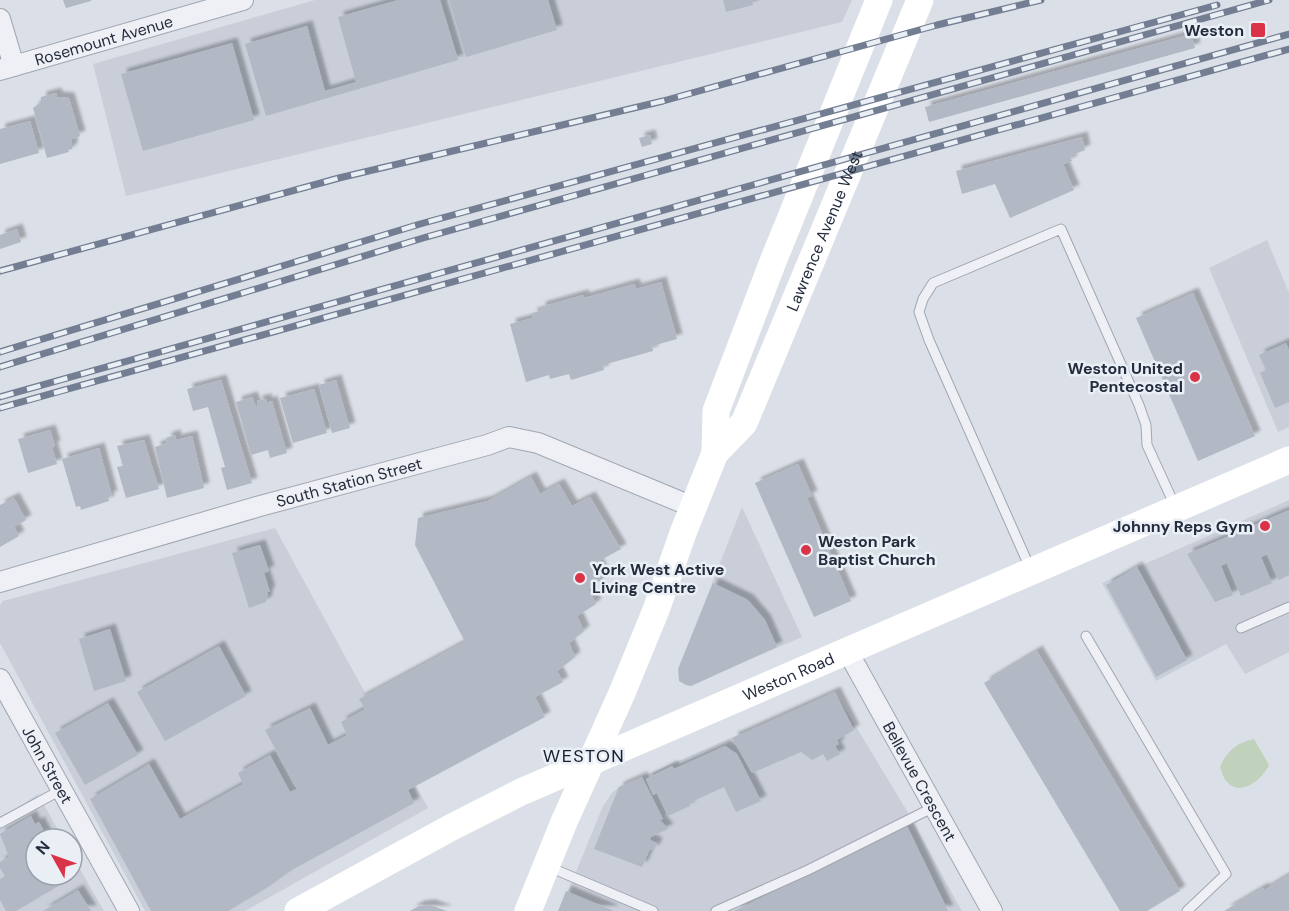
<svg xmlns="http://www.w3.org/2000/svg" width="1289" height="911" font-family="'DM Sans',sans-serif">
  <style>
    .built { fill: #c9ced9 }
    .green { fill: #c0d2bb }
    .building { fill: #b2b8c4; filter: url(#shadow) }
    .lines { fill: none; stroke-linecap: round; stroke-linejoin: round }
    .lane-casing { stroke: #a0a6b1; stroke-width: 11 }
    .street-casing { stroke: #a0a6b1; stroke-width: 22 }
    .lane { stroke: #eef0f5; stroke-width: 9 }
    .street { stroke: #eef0f5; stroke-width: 20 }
    .secondary { stroke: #fff; stroke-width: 27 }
    .rail-casing { stroke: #737e92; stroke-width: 7 }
    .rail { stroke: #eaeef5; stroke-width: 4.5; stroke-dasharray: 14; stroke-linecap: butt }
    .poi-dot { fill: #da3246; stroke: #eaeef5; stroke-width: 2 }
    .labels { text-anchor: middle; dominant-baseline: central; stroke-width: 5; stroke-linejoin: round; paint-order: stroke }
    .poi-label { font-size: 16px; font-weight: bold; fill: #242d3e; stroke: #eaeef5; text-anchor: end }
    .street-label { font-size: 16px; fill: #242d3e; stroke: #eaeef5 }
    .neighbourhood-label { font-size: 18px; letter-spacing: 1.5px; fill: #161e2f; stroke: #eaeef5 }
  </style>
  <defs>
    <filter id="shadow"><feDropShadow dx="5.5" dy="-5.5" stdDeviation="1.5" flood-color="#0004"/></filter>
  </defs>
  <rect width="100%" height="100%" fill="#dbdfe7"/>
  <!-- built -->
  <path class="built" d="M315,0H852L842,22L126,196L93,64Z
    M1267,240L1289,293V427L1278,432L1209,268Z
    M1289,500V652L1245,674L1226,644L1156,681L1102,583Z
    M742,507L802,637L697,682L680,665Z
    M275,528L428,808L245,911H145L0,643V605L3,601Z
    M835,692L907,811L962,911H560L603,806L612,793L619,787Z
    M38,794L63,839H36V875H72V855L104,911H0V820Z"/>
  <!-- green -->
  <path class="green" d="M1254,739L1269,765C1263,778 1243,796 1229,784C1224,780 1222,773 1220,767C1227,751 1236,743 1254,739Z"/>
  <!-- building -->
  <path class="building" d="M63,0H91V1L66,8Z
    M398,0H440L458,60L266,116L245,44L307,26L325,91L356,82L338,17Z
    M449,0H548L557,30L466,57Z
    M723,0H752L753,5L726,12Z
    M1191,34L1195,48L929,122L925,107Z
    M232,43L254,120L143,151L121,74Z
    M56,93L57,97L69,98L80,136L72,139V149L68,150L69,152L47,158L33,108L41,102V97Z
    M30,121L39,153L0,164V129Z
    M650,135L652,144L642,147L639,138Z
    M1082,137L1085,150L1070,156L1072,161L1063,164L1074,190L1010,218L995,184L962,194L956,171Z
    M17,229L21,242L0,249V235Z
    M661,282L677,339L652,346L653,351L603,365L604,370L571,380L569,374L550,379L549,375L526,382L510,324L533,318L532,313L541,311L540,307L583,295L584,298L634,284L636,289Z
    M1193,293L1255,436L1198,461L1136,318Z
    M1286,343L1289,350V402L1275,408L1260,373L1266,370L1259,355Z
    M221,380L252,483L227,490L221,468L225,467L208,407L193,411L187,389Z
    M336,380L350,428L332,433L319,385Z
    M314,389L327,433L293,443L280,398Z
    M252,397L256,407L258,406L257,401L266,399L267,403L272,401L287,453L270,458L268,450L251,455L236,402Z
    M50,430L55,446L52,447L57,464L28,473L18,439Z
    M175,435L176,440L192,436L204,488L167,498L155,447L167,443L166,438Z
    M144,440L159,489L126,498L117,467L123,466L117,446Z
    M99,448L112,496L108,497L109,501L81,510L80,506L76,507L62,459Z
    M798,464L812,496L807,498L851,601L814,617L755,483Z
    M531,477L540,494L559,484L572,506L590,497L621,549L597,562L605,577L588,589L596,604L577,616L584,631L569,643L575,657L557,671L563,682L535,697L545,717L408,790L414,803L290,871L265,889L228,911H151L90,799L149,764L180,819L243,784L238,773L270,755L290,792L297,789L265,730L310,708L328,745L347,735L341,722L365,709L359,699L465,642L415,545L418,518L488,501Z
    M14,498L26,520L14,527L19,536L0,547V505Z
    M1289,510V575L1279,580L1268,554L1261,557L1272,583L1241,596L1227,563L1221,566L1233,595L1215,602L1187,554Z
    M260,545L269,571L264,573L270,592H268L266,602L249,608L232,553Z
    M1137,567L1187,660L1156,677L1106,585Z
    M713,583L748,600L765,620L777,647L691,686L686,685L679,681L678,669Z
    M110,629L126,681L94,691L79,639Z
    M219,646L246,696L165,741L137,692Z
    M1037,651L1180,891L1147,911H1120L984,683Z
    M835,692L854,730L837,740L839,744L835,746L840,754L827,761L823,754L812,760L801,752L752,773L732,738Z
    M108,703L138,755L85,785L55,733Z
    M725,746L737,754L761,801L736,812L724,787L689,803L690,806L668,816L657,793L653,795L646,779L672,766L674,769Z
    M642,777L663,819L660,820L668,829L651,837L650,840L657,843L654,850L650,849L642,867L594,849L619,787Z
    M31,816L35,824L39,822L48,839H36V875H68L70,879L16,911H6L0,900V879L5,876L0,868V862L9,857L0,834Z
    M907,826L948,911H734Z
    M1289,875V911H1224L1263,888L1264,890Z
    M78,890L91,911H43Z
    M566,891L614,911H558Z
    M430,905L447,911H410L419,906Z"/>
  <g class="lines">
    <defs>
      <path id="lane" d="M1030,568L929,340L919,312L923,299L933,283L1061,229L1139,405L1146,425L1147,445L1175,506
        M1241,628L1289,607
        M1086,636L1226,874L1187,911
        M0,823L61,790
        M549,867L653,911
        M716,911L808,870L934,807"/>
      <g id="street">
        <path d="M0,19L14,66"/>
        <path id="s1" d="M0,70L243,0"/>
        <path id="s2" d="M0,582L260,506L487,445L509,437L538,443L693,507"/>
        <path id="s3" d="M848,652L992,911"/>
        <path id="s4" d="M0,679L129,911"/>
      </g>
    </defs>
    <!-- lane casing -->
    <use href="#lane" class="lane-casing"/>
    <!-- street casing -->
    <use href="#street" class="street-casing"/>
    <!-- lane -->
    <use href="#lane" class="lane"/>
    <!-- street -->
    <use href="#street" class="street"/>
    <!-- secondary -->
    <g class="secondary">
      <path id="s5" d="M715,453L744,423L920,0"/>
      <path id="s6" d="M298,911L452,827L521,792L1289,460"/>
      <path d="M528,911L564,822L622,693L656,610L683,533L715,453L716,411L772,264L879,0"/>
    </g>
    <defs>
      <path id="rail" d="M0,271L339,178L663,101L937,25L1041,0
        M0,352L420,224L1217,5
        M0,367L423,238L1269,0
        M0,397L1289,34
        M0,408L1289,49"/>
    </defs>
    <!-- rail casing -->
    <use href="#rail" class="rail-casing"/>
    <!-- rail -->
    <use href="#rail" class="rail"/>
  </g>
  <!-- markers -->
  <g class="poi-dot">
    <rect x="1250" y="22" width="16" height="16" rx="3"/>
    <circle cx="1195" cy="377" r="6"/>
    <circle cx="1265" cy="526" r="6"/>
    <circle cx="806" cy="550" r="6"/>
    <circle cx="580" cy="578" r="6"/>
  </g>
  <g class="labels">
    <!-- poi labels -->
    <g class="poi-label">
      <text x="1244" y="30">Weston</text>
      <text x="1183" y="368">Weston United<tspan x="1183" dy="18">Pentecostal</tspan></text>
      <text x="1253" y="526">Johnny Reps Gym</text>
      <text x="818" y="541" text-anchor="start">Weston Park<tspan x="818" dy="18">Baptist Church</tspan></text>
      <text x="592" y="569" text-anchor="start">York West Active<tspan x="592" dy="18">Living Centre</tspan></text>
    </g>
    <!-- street labels -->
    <g class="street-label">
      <text stroke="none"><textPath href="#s1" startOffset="108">Rosemount Avenue</textPath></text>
      <text stroke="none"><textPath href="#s5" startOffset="250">Lawrence Avenue West</textPath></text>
      <text stroke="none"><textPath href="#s2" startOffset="363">South Station Street</textPath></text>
      <text stroke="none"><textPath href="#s6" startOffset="544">Weston Road</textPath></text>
      <text stroke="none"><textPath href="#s4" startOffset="98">John Street</textPath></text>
      <text stroke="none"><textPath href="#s3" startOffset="148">Bellevue Crescent</textPath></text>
    </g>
    <!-- neighbourhood labels -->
    <g class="neighbourhood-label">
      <text x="584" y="756">WESTON</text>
    </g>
  </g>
  <!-- north arrow -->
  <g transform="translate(54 857) rotate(310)"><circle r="28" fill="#eaeef5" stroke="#9ba1ac" stroke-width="1.5"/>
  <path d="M0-4.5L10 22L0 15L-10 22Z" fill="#da3246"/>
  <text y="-9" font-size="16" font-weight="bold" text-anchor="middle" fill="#242d3e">N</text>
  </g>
</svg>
